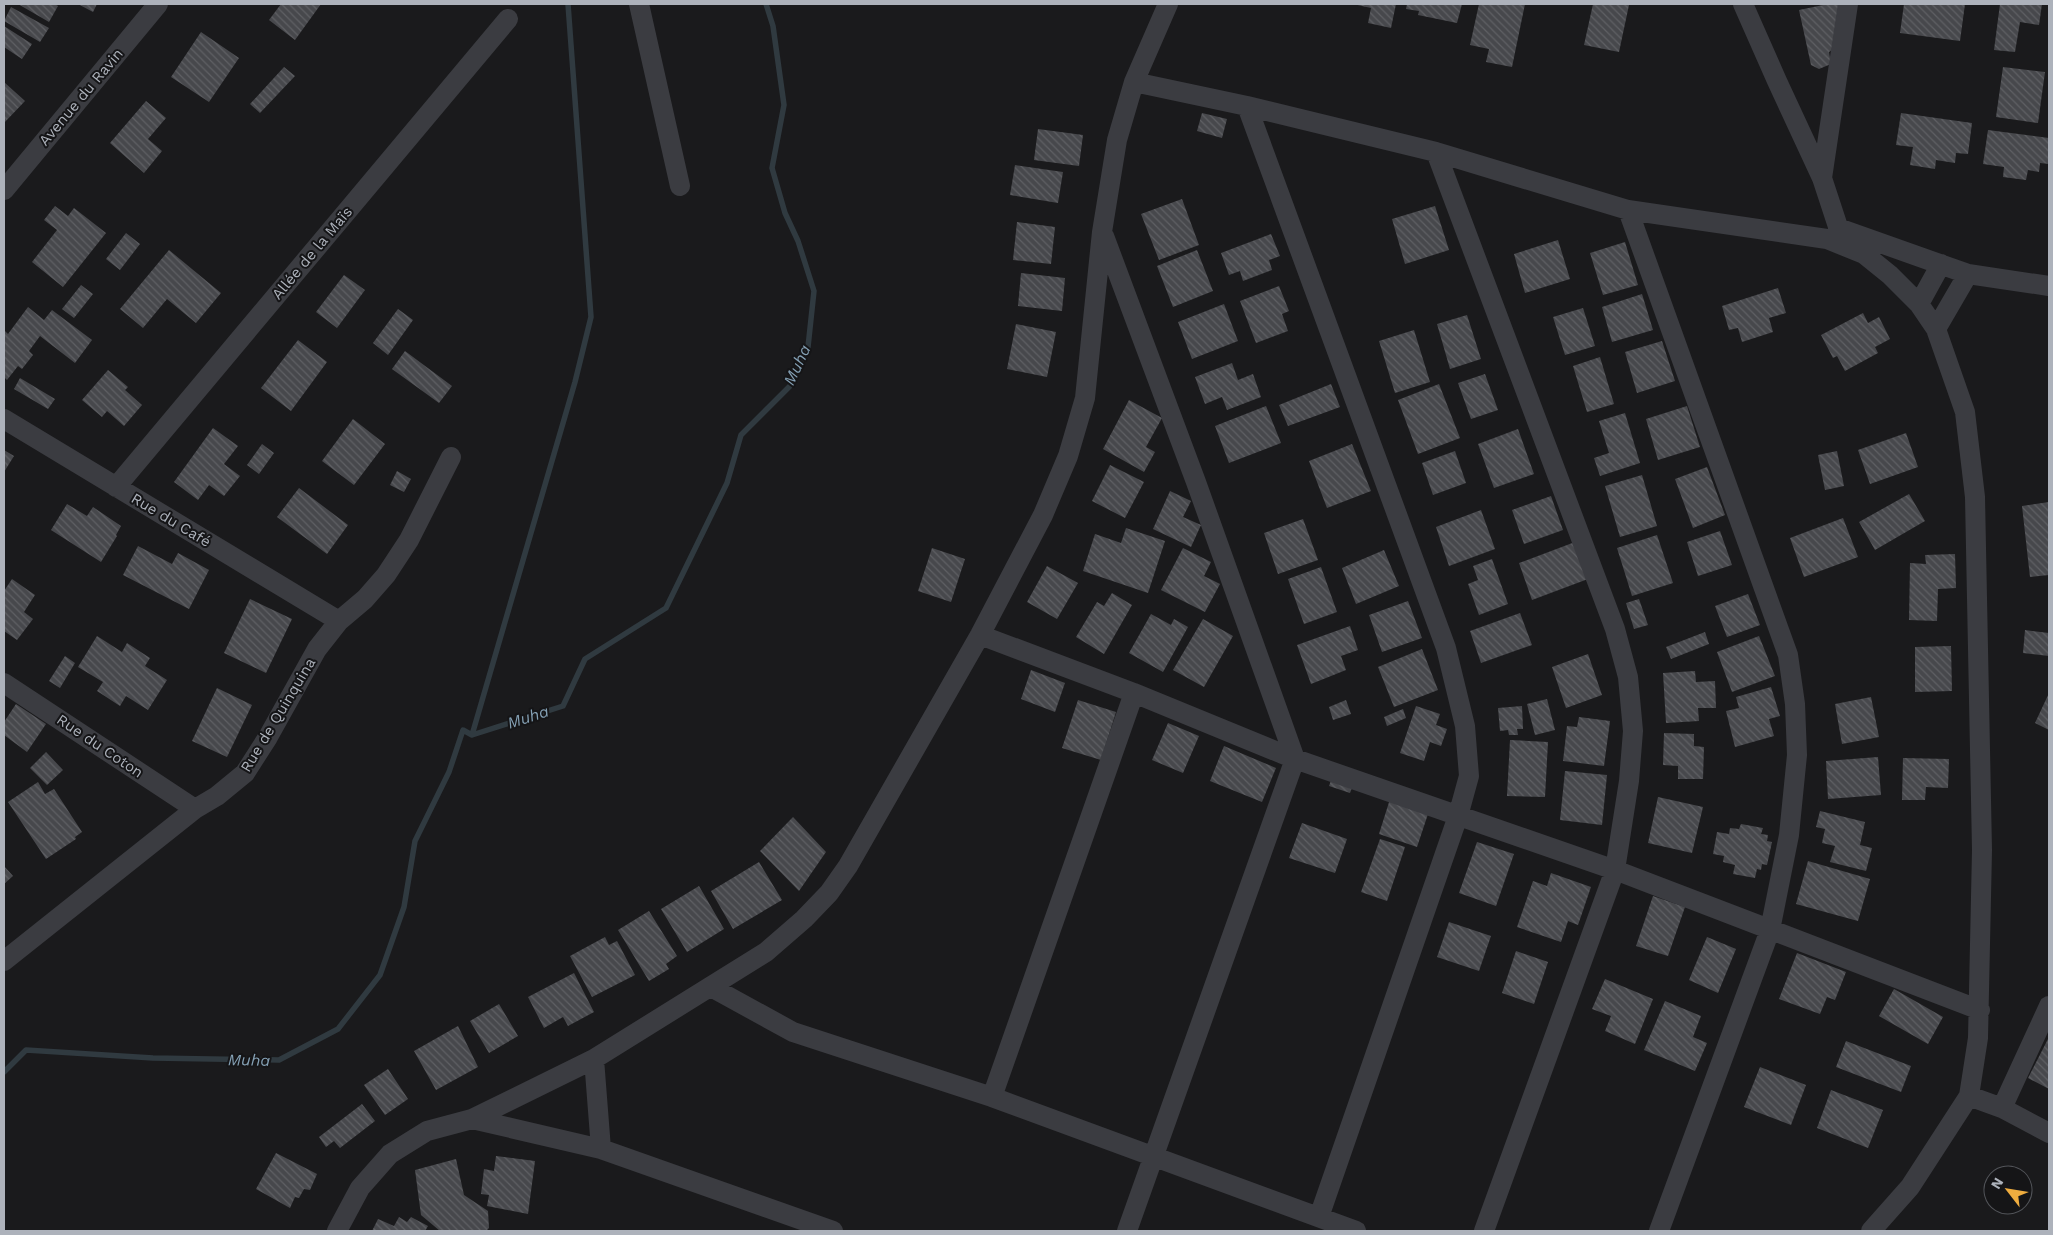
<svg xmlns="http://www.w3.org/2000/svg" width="2053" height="1235" font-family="'Work Sans',sans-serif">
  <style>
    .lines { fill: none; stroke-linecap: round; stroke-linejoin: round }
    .stream { stroke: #303a40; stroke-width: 5.5 }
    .building { fill: url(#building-back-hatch) }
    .street { stroke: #3b3c41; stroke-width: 20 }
    .labels { text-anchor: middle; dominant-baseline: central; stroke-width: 4; stroke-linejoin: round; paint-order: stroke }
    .street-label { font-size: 15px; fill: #adb2bb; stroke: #151517 }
    .water-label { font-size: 16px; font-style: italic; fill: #85a1b5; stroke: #151517 }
  </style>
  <defs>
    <pattern id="building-back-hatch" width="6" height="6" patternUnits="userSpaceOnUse" patternTransform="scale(1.25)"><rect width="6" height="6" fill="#47484c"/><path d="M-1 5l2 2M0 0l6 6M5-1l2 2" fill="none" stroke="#5f6064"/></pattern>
  </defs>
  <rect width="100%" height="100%" fill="#1a1a1c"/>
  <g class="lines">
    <!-- stream -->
    <path class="stream" d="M472,735L575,382L591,317L568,4
      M4,1072L26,1050L153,1058L279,1060L338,1029L380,975L404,907L415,841L449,772L463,730L472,735L563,706L585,659L666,608L727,483L741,435L790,386L808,347L814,291L798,241L785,213L772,168L784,105L773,26L766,4"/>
  </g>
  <!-- building -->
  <path class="building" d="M18,4H54L58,6L49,22Z
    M78,4H97L93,12Z
    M281,4H321L295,40L269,20Z
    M1353,4H1396L1391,28L1368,23L1371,8Z
    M1407,4H1462L1457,23L1418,15L1419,11L1406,9Z
    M1479,4H1525L1512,67L1486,62L1489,49L1470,45Z
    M1593,4L1629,5L1619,52L1584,45Z
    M1828,4H1839V45L1829,52L1831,64L1819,69L1811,65L1799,10Z
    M1904,4H1965L1960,41L1900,33Z
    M2000,4H2042L2039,25L2020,22L2015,52L1994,50Z
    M11,7L49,28L40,42L4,21Z
    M4,26L32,44L22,59L4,47Z
    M201,32L239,58L209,102L171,77Z
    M284,67L295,76L260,113L250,104Z
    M2003,67L2045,72L2038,123L1996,117Z
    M4,82L25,101L4,123Z
    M146,101L166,118L148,139L162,151L144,173L110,143Z
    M1202,113L1227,119L1222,138L1197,131Z
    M1901,113L1972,123L1968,154L1956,153L1955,163L1936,160L1935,169L1910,165L1913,147L1896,145Z
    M1038,129L1083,135L1079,166L1034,160Z
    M1988,130L2049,138V164L2040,163L2039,172L2028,170L2026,180L2003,177L2004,167L1983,164Z
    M1015,165L1063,172L1058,203L1010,195Z
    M1182,199L1199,245L1159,260L1141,214Z
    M55,206L68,216L74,208L106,233L63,287L32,262L57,230L44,220Z
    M1435,206L1449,250L1405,264L1392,219Z
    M1017,222L1055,227L1051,264L1013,260Z
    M126,233L140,244L120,270L106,259Z
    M1271,234L1280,256L1269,260L1272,270L1243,281L1240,271L1229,275L1221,253Z
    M1558,240L1570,279L1525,293L1514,254Z
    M1625,242L1638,285L1603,295L1590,253Z
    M169,250L221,293L196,323L167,299L143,328L120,309Z
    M1197,250L1213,291L1173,307L1157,266Z
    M1021,273L1065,278L1062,311L1018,306Z
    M344,275L365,290L337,328L316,312Z
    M81,285L93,294L74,318L62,309Z
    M1279,286L1289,311L1282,314L1288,331L1256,343L1240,301Z
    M1778,288L1786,313L1769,318L1773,332L1742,342L1738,328L1729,330L1722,306Z
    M1642,294L1653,330L1612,342L1602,307Z
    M1224,304L1238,341L1192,359L1178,322Z
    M28,307L44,320L52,310L92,340L75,363L40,336L29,351L33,355L22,369L18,366L7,380L4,377V330L8,334Z
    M1583,308L1595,346L1565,355L1553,317Z
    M398,309L413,320L388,355L373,343Z
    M1863,313L1868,323L1879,317L1890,339L1875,347L1878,353L1845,371L1837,356L1833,358L1821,335Z
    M1467,315L1481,359L1450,369L1437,324Z
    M1016,324L1056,332L1047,377L1007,369Z
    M1414,330L1430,382L1395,393L1379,341Z
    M298,340L327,362L291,411L261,388Z
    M1662,341L1675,381L1637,393L1625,352Z
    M405,351L452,386L439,403L392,369Z
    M1600,357L1614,404L1587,412L1573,366Z
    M1232,363L1238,380L1253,374L1261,397L1227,410L1222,397L1205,404L1195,377Z
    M108,370L128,387L125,390L142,405L124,426L107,411L102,417L82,400Z
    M1485,374L1498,410L1471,419L1458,383Z
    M20,378L55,399L48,409L14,389Z
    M1331,384L1340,407L1288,426L1279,405Z
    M1439,384L1460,438L1418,454L1398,400Z
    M1129,400L1162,418L1146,447L1155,452L1144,472L1103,449Z
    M1266,406L1281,443L1229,463L1215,426Z
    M1687,406L1700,447L1658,460L1646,419Z
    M1625,413L1640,463L1600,476L1594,458L1609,453L1599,421Z
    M353,419L385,444L354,485L322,461Z
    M213,428L238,446L224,464L240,476L224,496L209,485L198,500L174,482Z
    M1518,429L1534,474L1494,488L1478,444Z
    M1906,433L1918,467L1870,484L1858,450Z
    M262,444L274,453L259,474L247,465Z
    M1352,444L1371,491L1327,508L1309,461Z
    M4,450L14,456L4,472Z
    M1455,451L1466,483L1433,495L1422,463Z
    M1837,451L1844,486L1825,490L1818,455Z
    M1110,465L1144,482L1125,518L1092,501Z
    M1707,467L1725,515L1693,528L1675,479Z
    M397,471L411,479L404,492L390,485Z
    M1642,475L1657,526L1620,537L1605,486Z
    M299,488L348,525L327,554L277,517Z
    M1170,491L1191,501L1183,517L1201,525L1191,547L1153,529Z
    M1909,494L1925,521L1875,550L1859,522Z
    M1551,496L1563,530L1524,544L1512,510Z
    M2049,502V575L2030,577L2022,506Z
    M67,504L87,516L93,507L121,526L116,535L117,536L101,562L51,530Z
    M1481,510L1495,549L1449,566L1436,527Z
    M1843,518L1858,557L1804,577L1790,538Z
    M1303,519L1318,560L1278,574L1264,533Z
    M1126,528L1165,541L1148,593L1083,571L1095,534L1121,543Z
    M1720,531L1732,565L1698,576L1687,542Z
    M1657,535L1673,583L1632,596L1617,548Z
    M1575,542L1588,579L1532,600L1519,563Z
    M138,546L172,564L178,553L209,570L189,609L123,575Z
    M932,548L965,559L951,602L918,591Z
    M1183,548L1211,562L1204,576L1220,584L1205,612L1161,590Z
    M1384,550L1399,586L1356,604L1342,568Z
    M1955,554L1956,588L1938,589L1937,621L1909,620L1910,563L1926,564L1925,555Z
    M1492,559L1508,604L1479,615L1468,584L1478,580L1473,566Z
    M1047,566L1078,583L1057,619L1027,602Z
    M1321,567L1337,612L1304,624L1288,579Z
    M12,579L35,595L24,612L33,619L17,640L4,631V591Z
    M1112,593L1132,605L1104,654L1076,637L1097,602L1104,606Z
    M1748,594L1760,625L1727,637L1715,606Z
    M250,599L292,619L266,673L224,653Z
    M1639,599L1648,625L1634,629L1626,603Z
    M1408,601L1422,638L1382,652L1369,615Z
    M1520,613L1532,645L1481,663L1470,631Z
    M1151,614L1171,625L1174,619L1188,627L1163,672L1129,653Z
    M1203,619L1233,636L1204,687L1173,670Z
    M1350,626L1358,650L1341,656L1346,670L1311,684L1297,645Z
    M2025,630L2049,633V656L2023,653Z
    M1705,632L1709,644L1671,659L1666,647Z
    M97,636L122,652L127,643L150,658L145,666L167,680L148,710L126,696L120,706L97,691L103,682L78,667Z
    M1759,636L1775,676L1732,692L1717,652Z
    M1951,646L1952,691L1915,692V647Z
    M1422,649L1438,690L1394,707L1378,667Z
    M1588,654L1602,695L1566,708L1552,667Z
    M65,656L75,663L60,688L49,681Z
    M1031,670L1065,683L1055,712L1021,699Z
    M1695,671L1696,682L1715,681L1716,708H1698L1699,721L1666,723L1663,673Z
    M1771,687L1780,716L1769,719L1774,736L1735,747L1726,711L1739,708L1736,697Z
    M217,688L252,705L227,757L192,741Z
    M2049,693V730L2035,723Z
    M1871,697L1879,737L1842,744L1835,704Z
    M1547,699L1555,730L1535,735L1527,704Z
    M1078,700L1116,712L1101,760L1062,748Z
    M1346,700L1351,714L1333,720L1329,707Z
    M16,704L46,724L27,752L4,735V722Z
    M1416,706L1440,714L1436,725L1447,729L1441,746L1430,742L1424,761L1400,753Z
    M1522,706L1523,729H1517L1518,735H1509L1508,730L1500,731L1498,708Z
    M1403,709L1406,718L1387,726L1384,717Z
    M1579,717L1610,721L1604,766L1563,761L1567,726L1577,727Z
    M1168,723L1199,736L1183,773L1152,760Z
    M1664,733L1694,734V746L1704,747L1703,779H1678V766L1663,765Z
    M1510,740L1548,742L1545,797L1507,796Z
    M1224,746L1276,768L1262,802L1210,781Z
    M46,752L63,770L47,785L30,768Z
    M1878,757L1881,795L1828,799L1826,761Z
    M1903,758L1949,759L1948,788L1926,787L1925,800H1902Z
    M1565,771L1607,775L1602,825L1560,820Z
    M1334,772L1355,780L1350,793L1329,786Z
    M38,782L45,794L54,789L82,832L75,837L76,839L46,859L8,802Z
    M1658,797L1703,807L1692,853L1648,843Z
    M1390,799L1429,811L1417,847L1379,834Z
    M1820,811L1865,822L1860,845L1872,848L1866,871L1830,862L1835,846L1822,843L1825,829L1816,827Z
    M793,817L826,852L799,891L760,851Z
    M1302,823L1347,839L1335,873L1289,858Z
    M1741,824L1763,828L1761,834L1768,835L1767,841L1772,842L1767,865L1762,864L1761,870L1757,869L1755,878L1733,874L1735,865L1723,862L1724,856L1713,854L1717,832L1729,834L1730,828L1739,829Z
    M1380,839L1405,847L1387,901L1361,892Z
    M1477,842L1514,854L1496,906L1459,893Z
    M1808,861L1870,879L1858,921L1796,904Z
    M759,862L782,900L733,929L711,891Z
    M4,866L13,876L4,884Z
    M1551,873L1591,887L1578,925L1568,921L1561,942L1517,927L1533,881L1547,886Z
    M699,886L724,929L687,952L661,909Z
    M1653,896L1685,907L1668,956L1636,946Z
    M649,911L677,956L666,964L669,969L649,981L618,930Z
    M1449,922L1491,936L1479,971L1437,957Z
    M605,937L609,945L617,941L635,975L592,997L570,956Z
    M1707,937L1736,949L1718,993L1689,980Z
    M1516,951L1548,962L1534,1004L1502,993Z
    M1797,953L1846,972L1835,1000L1827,997L1820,1014L1779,999Z
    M574,973L594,1012L568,1026L563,1017L544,1028L528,997Z
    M1605,979L1653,999L1635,1044L1605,1031L1611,1016L1592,1009Z
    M1894,989L1943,1017L1928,1044L1879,1016Z
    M1665,1001L1701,1016L1693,1037L1707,1043L1695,1071L1644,1050Z
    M499,1004L518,1036L489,1053L470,1021Z
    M458,1026L478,1067L436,1090L414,1051Z
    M2049,1037V1089L2028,1078Z
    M1846,1041L1911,1066L1901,1092L1836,1067Z
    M1760,1067L1806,1085L1791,1125L1744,1107Z
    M388,1069L408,1099L385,1115L364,1085Z
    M1831,1090L1883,1110L1868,1148L1817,1128Z
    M362,1104L375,1121L340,1148L334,1141L326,1147L319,1137Z
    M276,1153L317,1174L310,1190L304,1189L299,1198L295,1197L290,1208L256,1189Z
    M496,1156L535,1161L528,1214L487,1206L489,1195L481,1194L484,1169L494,1171Z
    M456,1159L464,1195L488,1211L489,1228L486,1231H440L421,1215L415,1170Z
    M399,1217L407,1222L411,1217L428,1226L425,1231H372L378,1219L394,1226Z"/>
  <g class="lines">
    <!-- street -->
    <path class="street" d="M639,4L680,186
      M1743,4L1777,81L1822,178L1844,245
      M1134,82L1247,106L1436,152L1628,210L1827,239L1864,254L1890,275L1919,304L1936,329L1965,412L1975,497L1982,850L1978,1038L1969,1096L1910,1187L1871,1231
      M1247,106L1446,648L1465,726L1469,776L1458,816L1319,1217
      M1436,152L1615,629L1628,677L1633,731L1629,781L1615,870L1484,1231
      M1822,178L1848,4
      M4,190L158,4
      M1628,210L1788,655L1795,704L1797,755L1789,835L1770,930L1659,1231
      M1838,228L1968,274L2049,286
      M1104,236L1196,482L1295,759L1127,1231
      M1919,304L1941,264
      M1936,329L1968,274
      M4,419L339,621
      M116,487L508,19
      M980,635L1134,693L1295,759L1615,870L1980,1010
      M4,683L195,809
      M4,961L195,809L217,796L245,773L268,737L317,649L339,621L365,599L386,575L409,540L451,457
      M711,987L793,1032L992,1097L1356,1231
      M594,1059L601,1149
      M1969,1096L2002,1108L2049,1133
      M992,1097L1134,693
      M2002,1108L2049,1006
      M472,1119L594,1059L766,952L804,919L829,893L848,866L980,635L1043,515L1068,456L1085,398L1102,232L1117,140L1134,82L1168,4
      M337,1231L360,1188L390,1154L427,1131L472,1119L601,1149L833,1231"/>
  </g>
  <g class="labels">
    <!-- street labels -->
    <g class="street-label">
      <text transform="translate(81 97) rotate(-50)">Avenue du Ravin</text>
      <text transform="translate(312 253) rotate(-50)">Allée de la Maïs</text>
      <text transform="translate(171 520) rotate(31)">Rue du Café</text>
      <text transform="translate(278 715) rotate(-59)">Rue de Quinquina</text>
      <text transform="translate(100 746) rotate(34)">Rue du Coton</text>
    </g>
    <!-- water labels -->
    <g class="water-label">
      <text transform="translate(797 365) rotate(-65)">Muha</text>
      <text transform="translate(528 717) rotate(-18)">Muha</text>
      <text transform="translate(249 1060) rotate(1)">Muha</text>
    </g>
  </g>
  <!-- border -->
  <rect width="2053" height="1235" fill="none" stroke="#adb2bb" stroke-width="10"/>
  <!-- north arrow -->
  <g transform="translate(2008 1190) rotate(301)"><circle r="24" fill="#151517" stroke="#525459"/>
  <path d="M0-4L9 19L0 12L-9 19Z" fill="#efad3f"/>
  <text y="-8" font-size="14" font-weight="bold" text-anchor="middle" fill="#adb2bb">N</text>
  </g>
</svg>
